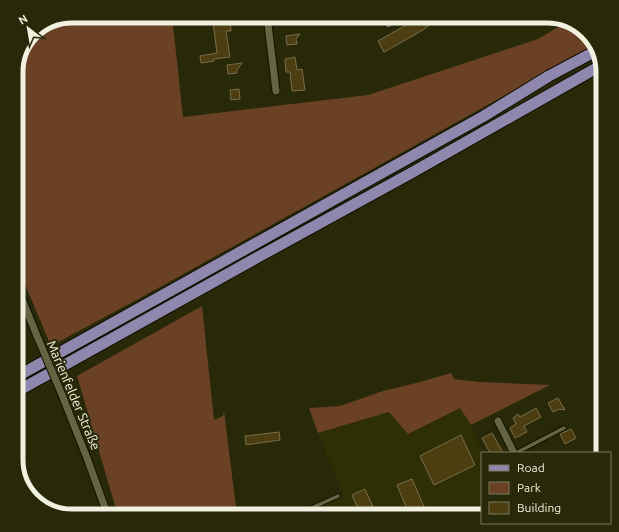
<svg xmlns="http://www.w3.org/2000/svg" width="619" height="532" font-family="Ubuntu,sans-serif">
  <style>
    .built { fill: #2e2f04 }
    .green { fill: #6b4126 }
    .building { fill: #4c3e11; stroke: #796d4b }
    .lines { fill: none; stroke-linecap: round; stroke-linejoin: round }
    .service-casing { stroke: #111200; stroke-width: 5.5 }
    .minor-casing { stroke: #111200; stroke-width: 9 }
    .primary-casing { stroke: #111200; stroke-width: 13 }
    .service { stroke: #636543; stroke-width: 3.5 }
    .minor { stroke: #636543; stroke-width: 7 }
    .primary { stroke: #8f87ad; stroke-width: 11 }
    .minor-bridge-casing { stroke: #111200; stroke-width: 9; stroke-linecap: butt }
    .minor-bridge { stroke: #636543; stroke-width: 7 }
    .labels { text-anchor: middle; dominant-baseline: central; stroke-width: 4; stroke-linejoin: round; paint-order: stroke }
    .street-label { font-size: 13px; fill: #f0f2df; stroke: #282908 }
    .rim { fill: none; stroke: #f0f2df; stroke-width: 5 }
  </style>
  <rect width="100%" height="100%" fill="#282908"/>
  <!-- built -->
  <path class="built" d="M460,407L471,425L483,453H482V516H298L343,495L318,433L359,422L389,412L408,434Z"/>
  <!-- green -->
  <path class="green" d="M72,16H172L183,117L368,95L538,39L565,23L584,30L592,47L142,297L51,346L24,282L16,258V68L35,30Z
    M202,306L214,420L223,416L224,411L237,516H118L77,376Z
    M451,373L454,379L479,382L550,385L471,425L460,408L408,434L389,412L318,433L309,408L340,406L383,391L420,382Z"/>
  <!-- building -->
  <path class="building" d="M368,16H382L384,21L372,25Z
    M420,16H441L423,30L384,52L378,41L408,24L409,25Z
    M230,20L231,31H226L230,57L214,59V61L201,63L200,56L217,53L213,22Z
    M300,34L296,39L297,44L287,45L286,36Z
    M295,57L297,70L302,69L305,90L292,91L290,72H286L285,59Z
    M242,63L237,70V73L228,74L227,65Z
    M239,89L240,99L231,100L230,90Z
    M558,398L565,410L559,409L553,412L548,403Z
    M536,408L541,417L524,426L527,432L515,438L510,428L516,424L513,418L518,414L520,417Z
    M571,429L576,438L565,444L560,434Z
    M279,432L280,440L246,445L245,436Z
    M492,433L503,453H490L482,438Z
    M461,435L475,465L434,485L420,456Z
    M412,479L419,495L428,516H410L397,485Z
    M365,489L377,516H361L352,495Z"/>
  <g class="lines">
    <defs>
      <path id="service" d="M516,453L564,428
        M294,516L338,496"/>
      <path id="minor" d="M267,16L276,91
        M388,24L405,16
        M16,284L37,336
        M62,395L87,458L108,516
        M498,421L514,453"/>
      <path id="primary" d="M16,377L484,116L549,76L594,52
        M16,392L258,257L413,172L600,66"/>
    </defs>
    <!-- service casing -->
    <use href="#service" class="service-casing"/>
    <!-- minor casing -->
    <use href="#minor" class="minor-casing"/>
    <!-- primary casing -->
    <use href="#primary" class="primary-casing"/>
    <!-- service -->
    <use href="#service" class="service"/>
    <!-- minor -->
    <use href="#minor" class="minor"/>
    <!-- primary -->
    <use href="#primary" class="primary"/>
    <defs>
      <path id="minor-bridge" d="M37,336L62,395"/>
    </defs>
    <!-- minor-bridge casing -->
    <use href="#minor-bridge" class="minor-bridge-casing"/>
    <!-- minor-bridge -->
    <use href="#minor-bridge" class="minor-bridge"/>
  </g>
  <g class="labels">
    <!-- street labels -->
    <g class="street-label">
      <text transform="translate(74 395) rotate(67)">Marienfelder Straße</text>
    </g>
  </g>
  <!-- crop -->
  <path d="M0 0H619V532H0ZM72 23H547A49 49 0 0 1 596 72V460A49 49 0 0 1 547 509H72A49 49 0 0 1 23 460V72A49 49 0 0 1 72 23Z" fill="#282908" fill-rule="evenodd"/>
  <path class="rim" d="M72 23H547A49 49 0 0 1 596 72V460A49 49 0 0 1 547 509H72A49 49 0 0 1 23 460V72A49 49 0 0 1 72 23Z"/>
  <!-- legend -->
  <rect x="481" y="452" width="130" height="72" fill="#282908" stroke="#78795e"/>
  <rect x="489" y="465" width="20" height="6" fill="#8f87ad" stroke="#78795e"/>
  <text x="517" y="472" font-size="12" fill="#f0f2df">Road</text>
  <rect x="489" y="482" width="20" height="12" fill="#6b4126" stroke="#78795e"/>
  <text x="517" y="492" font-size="12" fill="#f0f2df">Park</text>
  <rect x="489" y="502" width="20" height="12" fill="#4c3e11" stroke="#78795e"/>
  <text x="517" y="512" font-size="12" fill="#f0f2df">Building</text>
  <!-- north arrow -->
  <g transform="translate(28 28) rotate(329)" stroke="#282908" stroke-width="3" paint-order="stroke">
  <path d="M0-3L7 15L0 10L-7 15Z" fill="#f0f2df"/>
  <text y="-6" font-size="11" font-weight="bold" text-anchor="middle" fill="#f0f2df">N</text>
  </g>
</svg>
